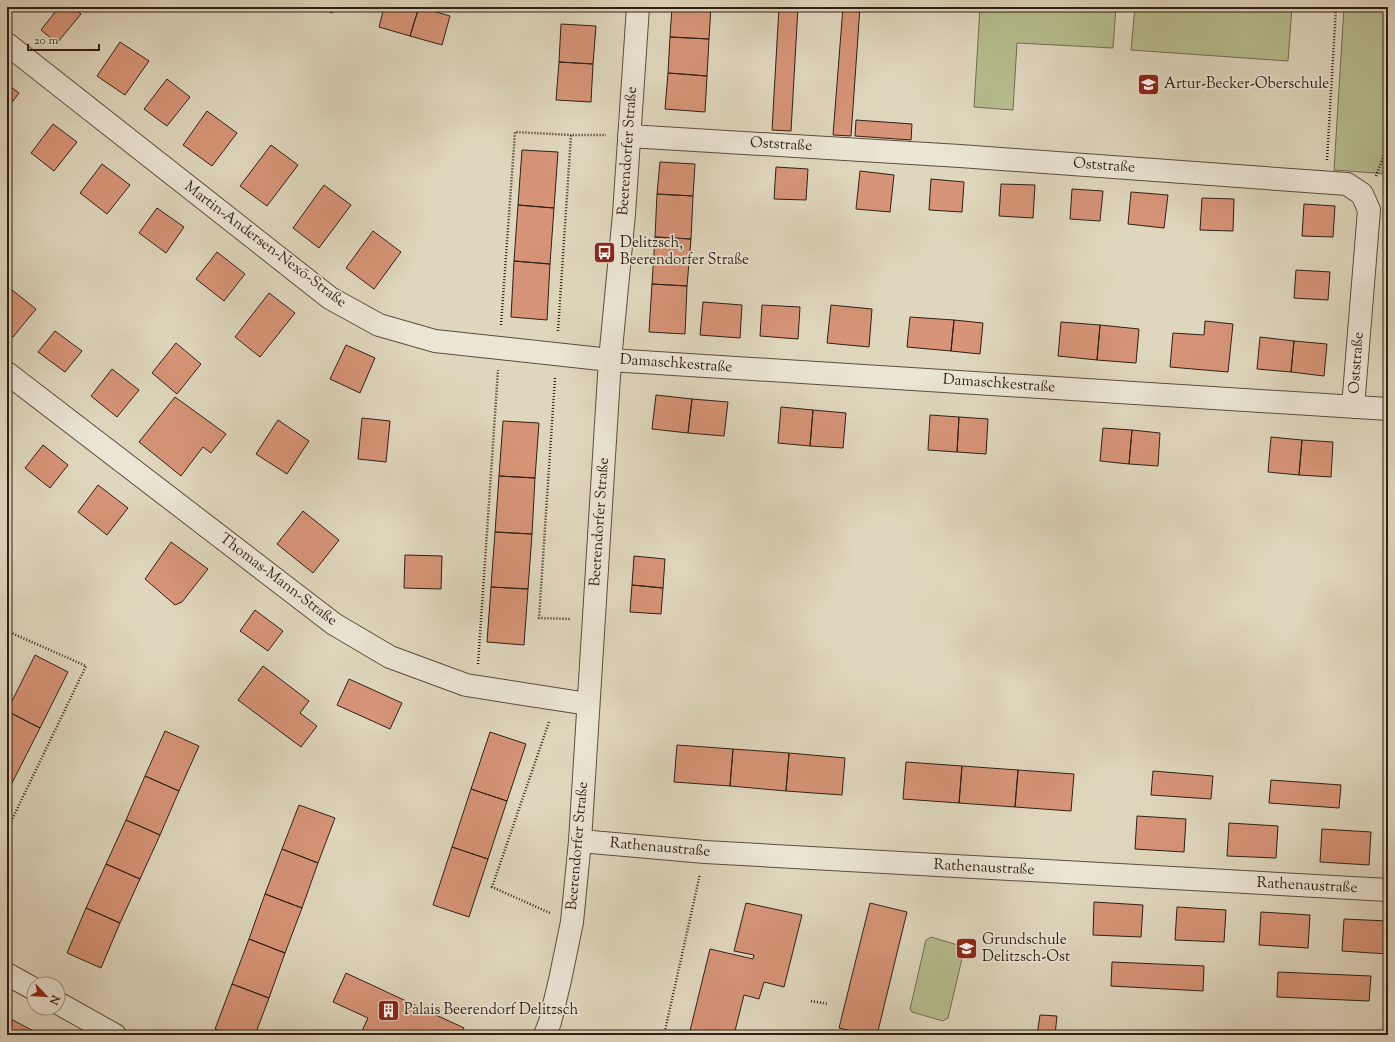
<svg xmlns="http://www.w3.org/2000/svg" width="1395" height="1042" font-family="'Sorts Mill Goudy',serif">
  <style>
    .green { fill: #b6bd8e; stroke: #736e51 }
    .building { fill: #d79478; stroke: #301f14 }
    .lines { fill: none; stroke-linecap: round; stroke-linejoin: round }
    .minor-casing { stroke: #5c4d3e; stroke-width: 24 }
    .path { stroke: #301f14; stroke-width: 2.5; stroke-dasharray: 1 2; stroke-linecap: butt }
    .minor { stroke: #eae5d4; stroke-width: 22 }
    .labels { text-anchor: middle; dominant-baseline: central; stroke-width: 3.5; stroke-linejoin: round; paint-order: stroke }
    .poi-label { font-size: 15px; fill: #301f14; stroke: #eae5d4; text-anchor: start }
    .street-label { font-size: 15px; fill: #301f14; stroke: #eae5d4 }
  </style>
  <rect width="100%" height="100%" fill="#dfd7bd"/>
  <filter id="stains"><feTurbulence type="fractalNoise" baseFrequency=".005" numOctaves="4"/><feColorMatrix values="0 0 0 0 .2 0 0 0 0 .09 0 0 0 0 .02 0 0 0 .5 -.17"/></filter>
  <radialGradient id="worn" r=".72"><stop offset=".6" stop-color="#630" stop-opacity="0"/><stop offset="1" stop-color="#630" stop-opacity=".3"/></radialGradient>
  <!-- green -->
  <path class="green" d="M980,7H1116L1113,48L1017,43L1013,110L974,107Z
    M1135,7H1292L1288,61L1131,50Z
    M1344,7H1388V174L1334,170Z
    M931,937L961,946L964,950L948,1018L943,1021L912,1012L910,1009L926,940Z"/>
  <!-- building -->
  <path class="building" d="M59,7H72L81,14L57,43L41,30Z
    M319,7H335L332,13Z
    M384,7H419L410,36L379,27Z
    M419,7L450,16L442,45L410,36Z
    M672,7H711L709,39L670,37Z
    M779,7H798L791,131L772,130Z
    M843,7H860L851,136L833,135Z
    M561,24L596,26L593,64L559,62Z
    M670,37L709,39L707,76L668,73Z
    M120,42L149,61L125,95L97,76Z
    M559,62L593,64L591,102L556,100Z
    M668,73L707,76L705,112L665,109Z
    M167,79L190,97L167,126L144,109Z
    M7,84L19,93L7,109Z
    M207,111L237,133L212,166L183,145Z
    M856,120L912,124L911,140L855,136Z
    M53,124L77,142L54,171L31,153Z
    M271,145L298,165L267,206L240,186Z
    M522,150L558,152L554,208L518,205Z
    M660,162L695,164L693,196L657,194Z
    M102,164L130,185L107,214L80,193Z
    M776,167L808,169L806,200L774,199Z
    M860,171L894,175L890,212L856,209Z
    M931,179L964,182L962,212L929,210Z
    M1001,184L1035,185L1033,218L999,216Z
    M324,185L351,205L319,248L293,228Z
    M1072,189L1103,191L1100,221L1070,219Z
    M1131,192L1168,195L1164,228L1128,224Z
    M657,194L693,196L691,239L655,237Z
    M1202,198L1234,199L1233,231L1200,230Z
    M1304,204L1335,206L1333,237L1302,236Z
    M518,205L554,208L550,264L514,261Z
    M157,208L184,227L166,253L139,233Z
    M373,231L401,252L374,289L346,268Z
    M655,237L691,239L687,286L652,284Z
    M217,252L245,274L224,301L196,279Z
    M514,261L550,264L547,320L511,317Z
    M1296,270L1330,272L1328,300L1294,298Z
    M652,284L687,286L685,334L649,332Z
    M7,286L36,309L13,337L7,332Z
    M269,293L295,313L260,357L235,337Z
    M703,302L742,305L740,338L700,335Z
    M762,305L800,307L798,339L760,336Z
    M831,305L872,309L869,347L827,343Z
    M910,317L954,320L951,351L907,347Z
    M954,320L983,323L980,354L951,351Z
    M1205,321L1233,324L1228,372L1170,367L1173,333L1204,335Z
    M1061,322L1100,325L1097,360L1058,356Z
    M1100,325L1139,329L1136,363L1097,360Z
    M55,331L82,351L65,372L38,352Z
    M1260,337L1294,341L1291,372L1257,369Z
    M1294,341L1327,344L1324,376L1291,372Z
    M176,343L201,364L177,394L152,373Z
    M346,345L375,358L360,393L330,379Z
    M112,369L139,390L117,417L91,396Z
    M656,395L692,399L688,433L652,429Z
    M175,397L226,434L211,453L203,447L181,476L139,442Z
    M692,399L728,402L724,436L688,433Z
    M781,407L813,410L810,446L778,443Z
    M813,410L846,413L843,448L810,446Z
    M930,415L959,417L957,452L928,450Z
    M959,417L988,419L986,454L957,452Z
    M362,418L390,421L386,462L358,459Z
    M278,420L309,441L287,474L256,454Z
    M503,421L539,423L535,478L499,476Z
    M1103,428L1132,430L1129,464L1100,461Z
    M1132,430L1160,433L1158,466L1129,464Z
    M1271,437L1302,440L1299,475L1268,472Z
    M1302,440L1333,442L1331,477L1299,475Z
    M43,445L68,465L50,488L25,468Z
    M499,476L535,478L532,534L495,532Z
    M98,485L128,508L107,535L78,512Z
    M303,511L339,540L313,573L277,544Z
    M495,532L532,534L528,589L491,587Z
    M171,542L208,569L182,602L175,605L145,579Z
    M405,555L442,556L441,589L404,588Z
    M634,556L665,559L663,588L632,585Z
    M632,585L663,588L661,614L630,612Z
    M491,587L528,589L524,645L487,642Z
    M255,610L283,631L268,651L240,631Z
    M35,655L68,672L40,728L7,711Z
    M263,666L309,701L300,713L317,726L301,747L238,700Z
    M349,679L402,703L390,729L337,705Z
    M7,711L40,728L12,783L7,780Z
    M165,731L199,746L179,791L145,776Z
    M490,732L526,744L507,801L471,789Z
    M677,745L733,749L730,786L674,782Z
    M733,749L789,753L786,791L730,786Z
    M789,753L845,758L842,795L786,791Z
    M906,762L962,766L959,803L903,799Z
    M962,766L1018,770L1015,807L959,803Z
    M1018,770L1074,774L1071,811L1015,807Z
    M1153,771L1213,776L1211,799L1151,795Z
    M145,776L179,791L160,835L126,820Z
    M7,780L12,783L7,793Z
    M1271,780L1341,785L1339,808L1269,803Z
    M471,789L507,801L488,859L452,847Z
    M299,805L335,818L318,863L282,849Z
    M1137,816L1186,819L1184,852L1135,849Z
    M126,820L160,835L140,879L106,864Z
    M1229,823L1278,826L1276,858L1227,856Z
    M1322,829L1371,832L1369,865L1320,862Z
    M452,847L488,859L469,917L433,905Z
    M282,849L318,863L302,908L265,894Z
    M106,864L140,879L120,923L86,908Z
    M265,894L302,908L285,953L249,939Z
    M1094,902L1143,905L1141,937L1093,935Z
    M746,903L802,915L784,987L764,982L759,999L744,995L734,1035H689L710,949L753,959L754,955L734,951Z
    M870,903L907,912L877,1035H869L839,1028Z
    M1177,907L1226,910L1224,942L1175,940Z
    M86,908L120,923L101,968L67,953Z
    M1261,912L1310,915L1308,948L1259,945Z
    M1344,919L1388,921V954L1342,951Z
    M249,939L285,953L269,998L232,984Z
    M1112,962L1204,966L1203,991L1111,986Z
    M1278,972L1371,976L1369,1001L1277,997Z
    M346,973L464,1028L461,1035H360L368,1018L333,1002Z
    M232,984L269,998L255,1035H232L215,1029Z
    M1040,1015L1057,1016L1055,1035H1037Z
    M7,1017L41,1035H7Z"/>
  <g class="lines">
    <defs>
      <path id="minor" d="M7,44L330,298L379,325L435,341L610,360L1388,409
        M629,136L960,156L1347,184L1362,194L1369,210L1353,407
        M7,373L334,624L390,657L466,685L588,704
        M580,841L705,852L1388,890
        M7,974L34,989
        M58,1003L115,1035
        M545,1035L550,1022L560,980L572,922L580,841L610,360L624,214L638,7"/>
    </defs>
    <!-- minor casing -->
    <use href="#minor" class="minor-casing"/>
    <!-- path -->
    <path class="path" d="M1327,160L1336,7
      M1376,176L1384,155L1388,153
      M501,325L515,132L571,135
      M558,331L571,135H606
      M555,378L539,618L571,619
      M7,631L86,666L7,830
      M478,664L498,370
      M549,722L492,887L550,913
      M811,1001L828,1004
      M664,1035L700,874"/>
    <!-- minor -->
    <use href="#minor" class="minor"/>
  </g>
  <!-- icons -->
  <defs>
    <symbol id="school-square" viewBox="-11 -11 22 22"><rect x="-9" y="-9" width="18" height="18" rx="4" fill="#8f2418" stroke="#eae5d4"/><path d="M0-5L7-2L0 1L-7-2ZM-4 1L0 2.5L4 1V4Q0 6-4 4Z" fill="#fff"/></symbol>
    <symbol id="bus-square" viewBox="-11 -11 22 22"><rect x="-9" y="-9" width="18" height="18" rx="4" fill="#8f2418" stroke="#eae5d4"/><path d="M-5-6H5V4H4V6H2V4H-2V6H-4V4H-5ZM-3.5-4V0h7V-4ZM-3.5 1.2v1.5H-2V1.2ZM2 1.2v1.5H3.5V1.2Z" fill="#fff"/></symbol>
    <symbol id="building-square" viewBox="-11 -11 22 22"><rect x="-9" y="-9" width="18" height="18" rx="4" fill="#8f2418" stroke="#eae5d4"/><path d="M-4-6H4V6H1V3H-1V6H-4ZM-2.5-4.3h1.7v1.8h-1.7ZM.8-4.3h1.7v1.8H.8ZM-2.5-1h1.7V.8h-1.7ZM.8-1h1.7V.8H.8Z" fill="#fff"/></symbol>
  </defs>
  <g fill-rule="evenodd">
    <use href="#school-square" x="1136" y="72" width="25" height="25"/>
    <use href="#bus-square" x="592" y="240" width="25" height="25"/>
    <use href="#school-square" x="954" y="936" width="25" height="25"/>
    <use href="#building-square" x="376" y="998" width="25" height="25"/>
  </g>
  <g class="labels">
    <!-- poi labels -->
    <g class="poi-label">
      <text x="1164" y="84">Artur-Becker-Oberschule</text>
      <text x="620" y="243">Delitzsch,<tspan x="620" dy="17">Beerendorfer Straße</tspan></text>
      <text x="982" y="940">Grundschule<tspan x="982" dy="17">Delitzsch-Ost</tspan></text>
      <text x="404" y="1010">Palais Beerendorf Delitzsch</text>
    </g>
    <!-- street labels -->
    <g class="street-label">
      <text transform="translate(781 145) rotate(3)">Oststraße</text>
      <text transform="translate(628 151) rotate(-86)">Beerendorfer Straße</text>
      <text transform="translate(1104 166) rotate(4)">Oststraße</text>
      <text transform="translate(265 245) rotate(37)">Martin-Andersen-Nexö-Straße</text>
      <text transform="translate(1357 363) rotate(-86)">Oststraße</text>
      <text transform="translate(676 364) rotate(4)">Damaschkestraße</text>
      <text transform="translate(999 384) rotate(4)">Damaschkestraße</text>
      <text transform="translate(600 522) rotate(-86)">Beerendorfer Straße</text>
      <text transform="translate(278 580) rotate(37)">Thomas-Mann-Straße</text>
      <text transform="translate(578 846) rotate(-85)">Beerendorfer Straße</text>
      <text transform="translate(660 848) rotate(5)">Rathenaustraße</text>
      <text transform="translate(984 868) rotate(3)">Rathenaustraße</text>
      <text transform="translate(1307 886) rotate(3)">Rathenaustraße</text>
    </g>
  </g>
  <!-- margin -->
  <rect width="1395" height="1042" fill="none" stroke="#dfd7bd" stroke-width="24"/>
  <rect x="8" y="8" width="1379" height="1026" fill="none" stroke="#301f14" stroke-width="2"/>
  <rect x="12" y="12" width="1371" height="1018" fill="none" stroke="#301f14"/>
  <!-- north arrow -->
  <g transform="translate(46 996) rotate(115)"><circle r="19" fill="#eae5d4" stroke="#a09687"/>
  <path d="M0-3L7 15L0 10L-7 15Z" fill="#8f2418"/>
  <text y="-6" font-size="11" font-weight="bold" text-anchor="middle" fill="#301f14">N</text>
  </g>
  <!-- scale -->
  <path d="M28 44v6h71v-6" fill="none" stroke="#301f14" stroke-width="2"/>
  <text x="34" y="44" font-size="12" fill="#301f14" stroke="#eae5d4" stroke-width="3" paint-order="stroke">20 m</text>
  <rect width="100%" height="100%" filter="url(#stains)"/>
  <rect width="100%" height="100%" fill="url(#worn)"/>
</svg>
